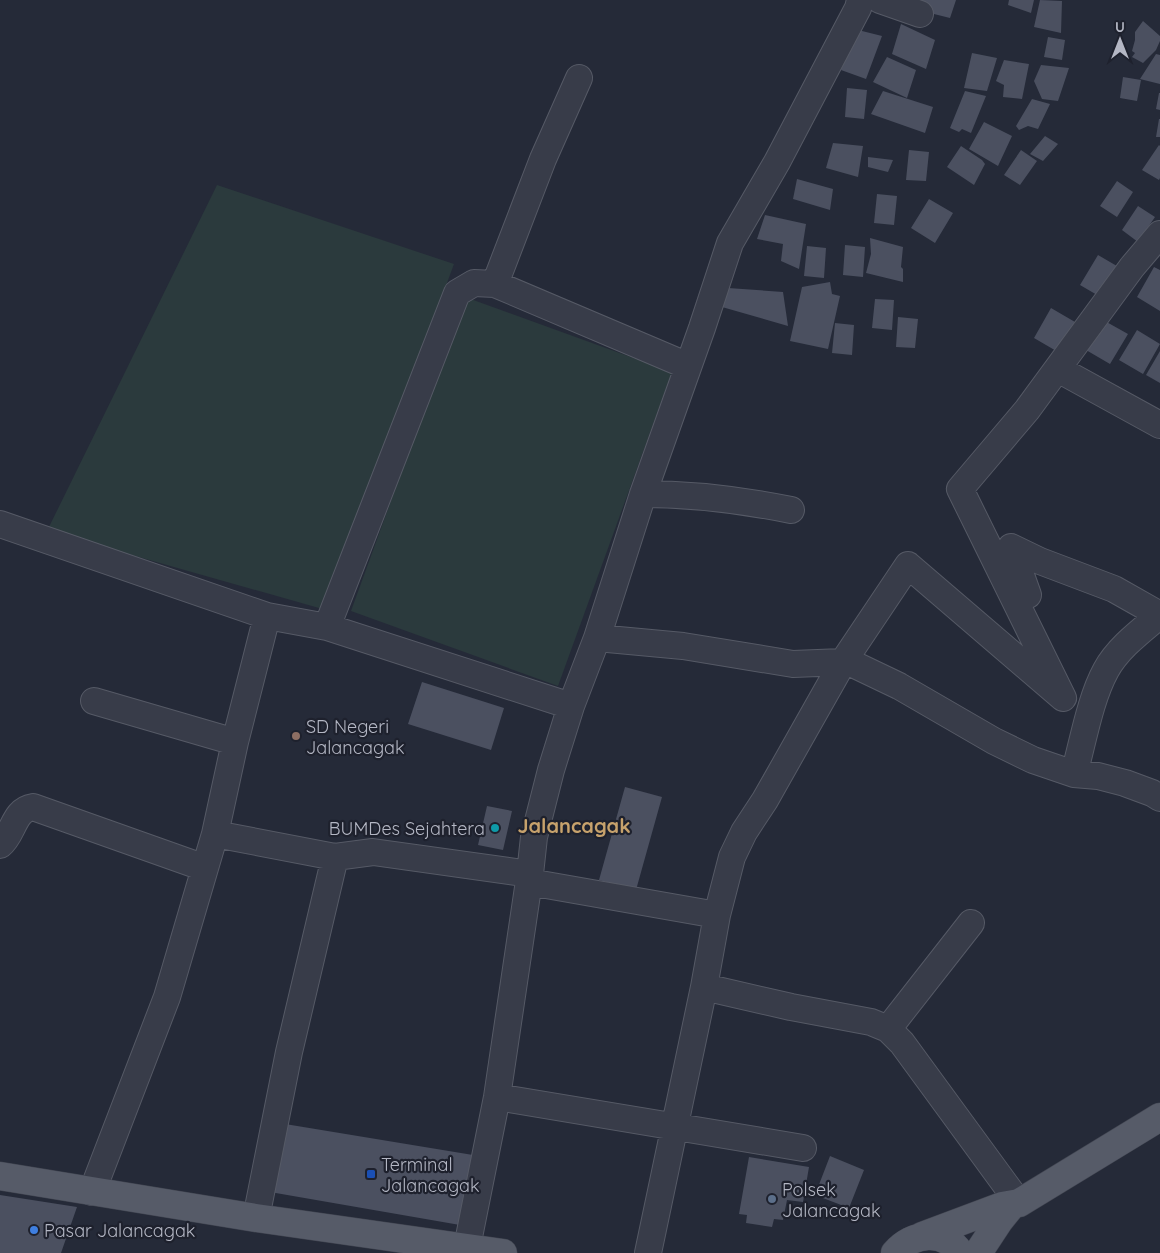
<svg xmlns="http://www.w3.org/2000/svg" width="1160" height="1253" font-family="Quicksand,sans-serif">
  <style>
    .green { fill: #2b3a3d }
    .building { fill: #4b5060 }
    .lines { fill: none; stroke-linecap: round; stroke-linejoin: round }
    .minor-casing { stroke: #565a66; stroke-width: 28 }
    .major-casing { stroke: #414551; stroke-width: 29 }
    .minor { stroke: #383c49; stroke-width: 26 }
    .major { stroke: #565b68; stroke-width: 28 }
    .education-dot { fill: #8d6e63; stroke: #1e212d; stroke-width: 2 }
    .culture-dot { fill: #0f9aa8; stroke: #1e212d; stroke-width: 2 }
    .transit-dot { fill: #1a4fb4; stroke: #1e212d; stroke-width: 2 }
    .service-dot { fill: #5c6f8a; stroke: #1e212d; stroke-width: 2 }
    .shop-dot { fill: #3f7fe0; stroke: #1e212d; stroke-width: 2 }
    .labels { text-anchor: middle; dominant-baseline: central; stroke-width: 4.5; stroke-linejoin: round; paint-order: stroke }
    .poi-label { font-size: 18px; fill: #b4b7c4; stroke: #1e212d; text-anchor: start }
    .quarter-label { font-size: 20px; font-weight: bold; fill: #c7a26c; stroke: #1e212d }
  </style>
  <rect width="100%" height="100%" fill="#252a38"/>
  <!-- green -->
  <path class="green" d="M217,185L454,264L326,610L47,531Z
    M465,297L672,372L558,686L351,611Z"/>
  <!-- building -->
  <path class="building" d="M913,0H956L950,18L910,8Z
    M1009,0H1034L1031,13L1008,5Z
    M1040,0L1062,1L1061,33L1034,27Z
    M1143,21L1160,36V41L1156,50L1143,63L1132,57L1135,53L1132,51L1135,40V32Z
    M901,24L935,40L926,69L892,54Z
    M858,30L882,36L866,79L841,70Z
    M1048,37L1065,40L1062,60L1044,57Z
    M972,53L997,58L987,91L964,88Z
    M1156,54L1160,55V84L1140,79Z
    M887,57L916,70L907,98L873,82Z
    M1004,60L1029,64L1022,99L1003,97L1004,85L996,81Z
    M1041,65L1069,68L1058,101L1042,99L1034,81Z
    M1123,77L1141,80L1137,101L1120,98Z
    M847,88L867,90L864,119L845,117Z
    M883,91L933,107L925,133L871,114Z
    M965,91L986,96L971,133L962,129L959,132L950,128Z
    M1159,93H1160V110L1156,109Z
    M1032,99L1050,104L1038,129L1028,126L1019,130L1016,126Z
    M1159,119H1160V137H1156Z
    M984,122L1012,136L998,166L969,149Z
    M1045,136L1058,144L1043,161L1030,154Z
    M833,143L863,146L858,177L826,168Z
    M1159,145L1160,146V178L1159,180L1142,170Z
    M961,146L982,160L985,164L974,185L947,167Z
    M909,150L929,152L926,181L906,180Z
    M1021,150L1037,161L1020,185L1004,175Z
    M868,157L893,160L888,172L868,167Z
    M797,179L833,189L830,210L793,199Z
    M1117,181L1133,192L1117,217L1100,206Z
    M877,194L897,196L894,225L874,223Z
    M929,199L953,213L935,243L911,228Z
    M1138,206L1155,217L1138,242L1122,230Z
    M765,215L806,224L799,269L781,261L783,244L757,239Z
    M870,238L903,247L901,267L903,269V282L866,273L871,254Z
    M845,245L865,247L863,277L843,275Z
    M807,246L826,248L824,278L804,276Z
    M1098,255L1122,269L1104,299L1080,285Z
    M1154,267L1160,270V311L1137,297Z
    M830,282L832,294L840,296L828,349L790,341L802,287Z
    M728,288L783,292L788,326L722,307Z
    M875,299L894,300L892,330L872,328Z
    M1051,308L1075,322L1058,352L1034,338Z
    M898,317L918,319L915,348L896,347Z
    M1103,320L1128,334L1110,364L1086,350Z
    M835,323L854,325L852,355L832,353Z
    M1137,330L1160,344L1143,374L1119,360Z
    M1160,351V383L1146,375Z
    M422,682L504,708L491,750L408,724Z
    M625,787L662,797L636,890L599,880Z
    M487,806L512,811L503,850L478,845Z
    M279,1123L473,1155L460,1225L270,1192Z
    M830,1156L864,1170L849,1208L815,1195Z
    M749,1157L809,1167L803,1202L787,1200L783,1220L774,1219L772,1227L746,1223L747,1215L739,1214Z
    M0,1195L77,1207L61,1253H0Z"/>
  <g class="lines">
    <defs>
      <path id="minor" d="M880,0L920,14
        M495,284L543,159L579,78
        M1058,369L1160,425
        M643,494C694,494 741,500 791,510
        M0,524L267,616L327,627L571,706
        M1028,595L1011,547L1040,561L1114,589L1160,615
        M327,627L457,293L474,283L495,284L688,366
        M597,638L683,646L793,664L843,662L853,664L899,686L994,741L1033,760L1074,774L1098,776L1125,783L1152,793L1160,798
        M94,701L235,742
        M1074,774C1083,742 1090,699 1106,670C1118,648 1141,631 1160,615
        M215,834L335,857L373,852L530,874L534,837L551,770L571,706L597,638L643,494L702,328L730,243L777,162L858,8L860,0
        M0,845C14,834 13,810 33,807L205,868
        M529,882L717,915
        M704,987L717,915L732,857L744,832L765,800L843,662L908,565L1063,698L960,489L1027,410L1132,267L1160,234
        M888,1029L971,923
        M497,1097L803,1148
        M92,1192L167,997L215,834L235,742L267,616
        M256,1218L289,1052L335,857
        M467,1247L497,1097L530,874
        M648,1253L704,987L791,1007L871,1022L888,1029L902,1043L1019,1203"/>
      <path id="major" d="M0,1176L256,1218L503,1253
        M922,1236L1002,1206L1019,1203L1160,1117
        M895,1253C912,1233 944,1228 960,1253
        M978,1253L999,1221L1012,1205"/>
    </defs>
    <!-- minor casing -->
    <use href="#minor" class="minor-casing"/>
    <!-- major casing -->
    <use href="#major" class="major-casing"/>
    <!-- minor -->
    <use href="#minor" class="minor"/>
    <!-- major -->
    <use href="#major" class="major"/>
  </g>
  <!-- markers -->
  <circle class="education-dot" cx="296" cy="736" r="5"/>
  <circle class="culture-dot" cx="495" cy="828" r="5"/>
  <rect class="transit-dot" x="366" y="1169" width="10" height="10" rx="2.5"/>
  <circle class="service-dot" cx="772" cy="1199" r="5"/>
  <circle class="shop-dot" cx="34" cy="1230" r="5"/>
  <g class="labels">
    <!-- poi labels -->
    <g class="poi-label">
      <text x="306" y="726">SD Negeri<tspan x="306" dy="21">Jalancagak</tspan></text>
      <text x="485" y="828" text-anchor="end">BUMDes Sejahtera</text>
      <text x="381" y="1164">Terminal<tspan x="381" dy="21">Jalancagak</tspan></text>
      <text x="782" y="1189">Polsek<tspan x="782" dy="21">Jalancagak</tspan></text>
      <text x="44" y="1230">Pasar Jalancagak</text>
    </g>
    <!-- quarter labels -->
    <g class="quarter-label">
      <text x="574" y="825">Jalancagak</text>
    </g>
  </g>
  <!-- north arrow -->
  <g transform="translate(1120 40)" stroke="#1e212d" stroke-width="4" paint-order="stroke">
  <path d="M0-4L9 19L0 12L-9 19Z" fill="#b4b7c4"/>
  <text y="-8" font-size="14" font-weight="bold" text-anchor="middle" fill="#b4b7c4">U</text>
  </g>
</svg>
